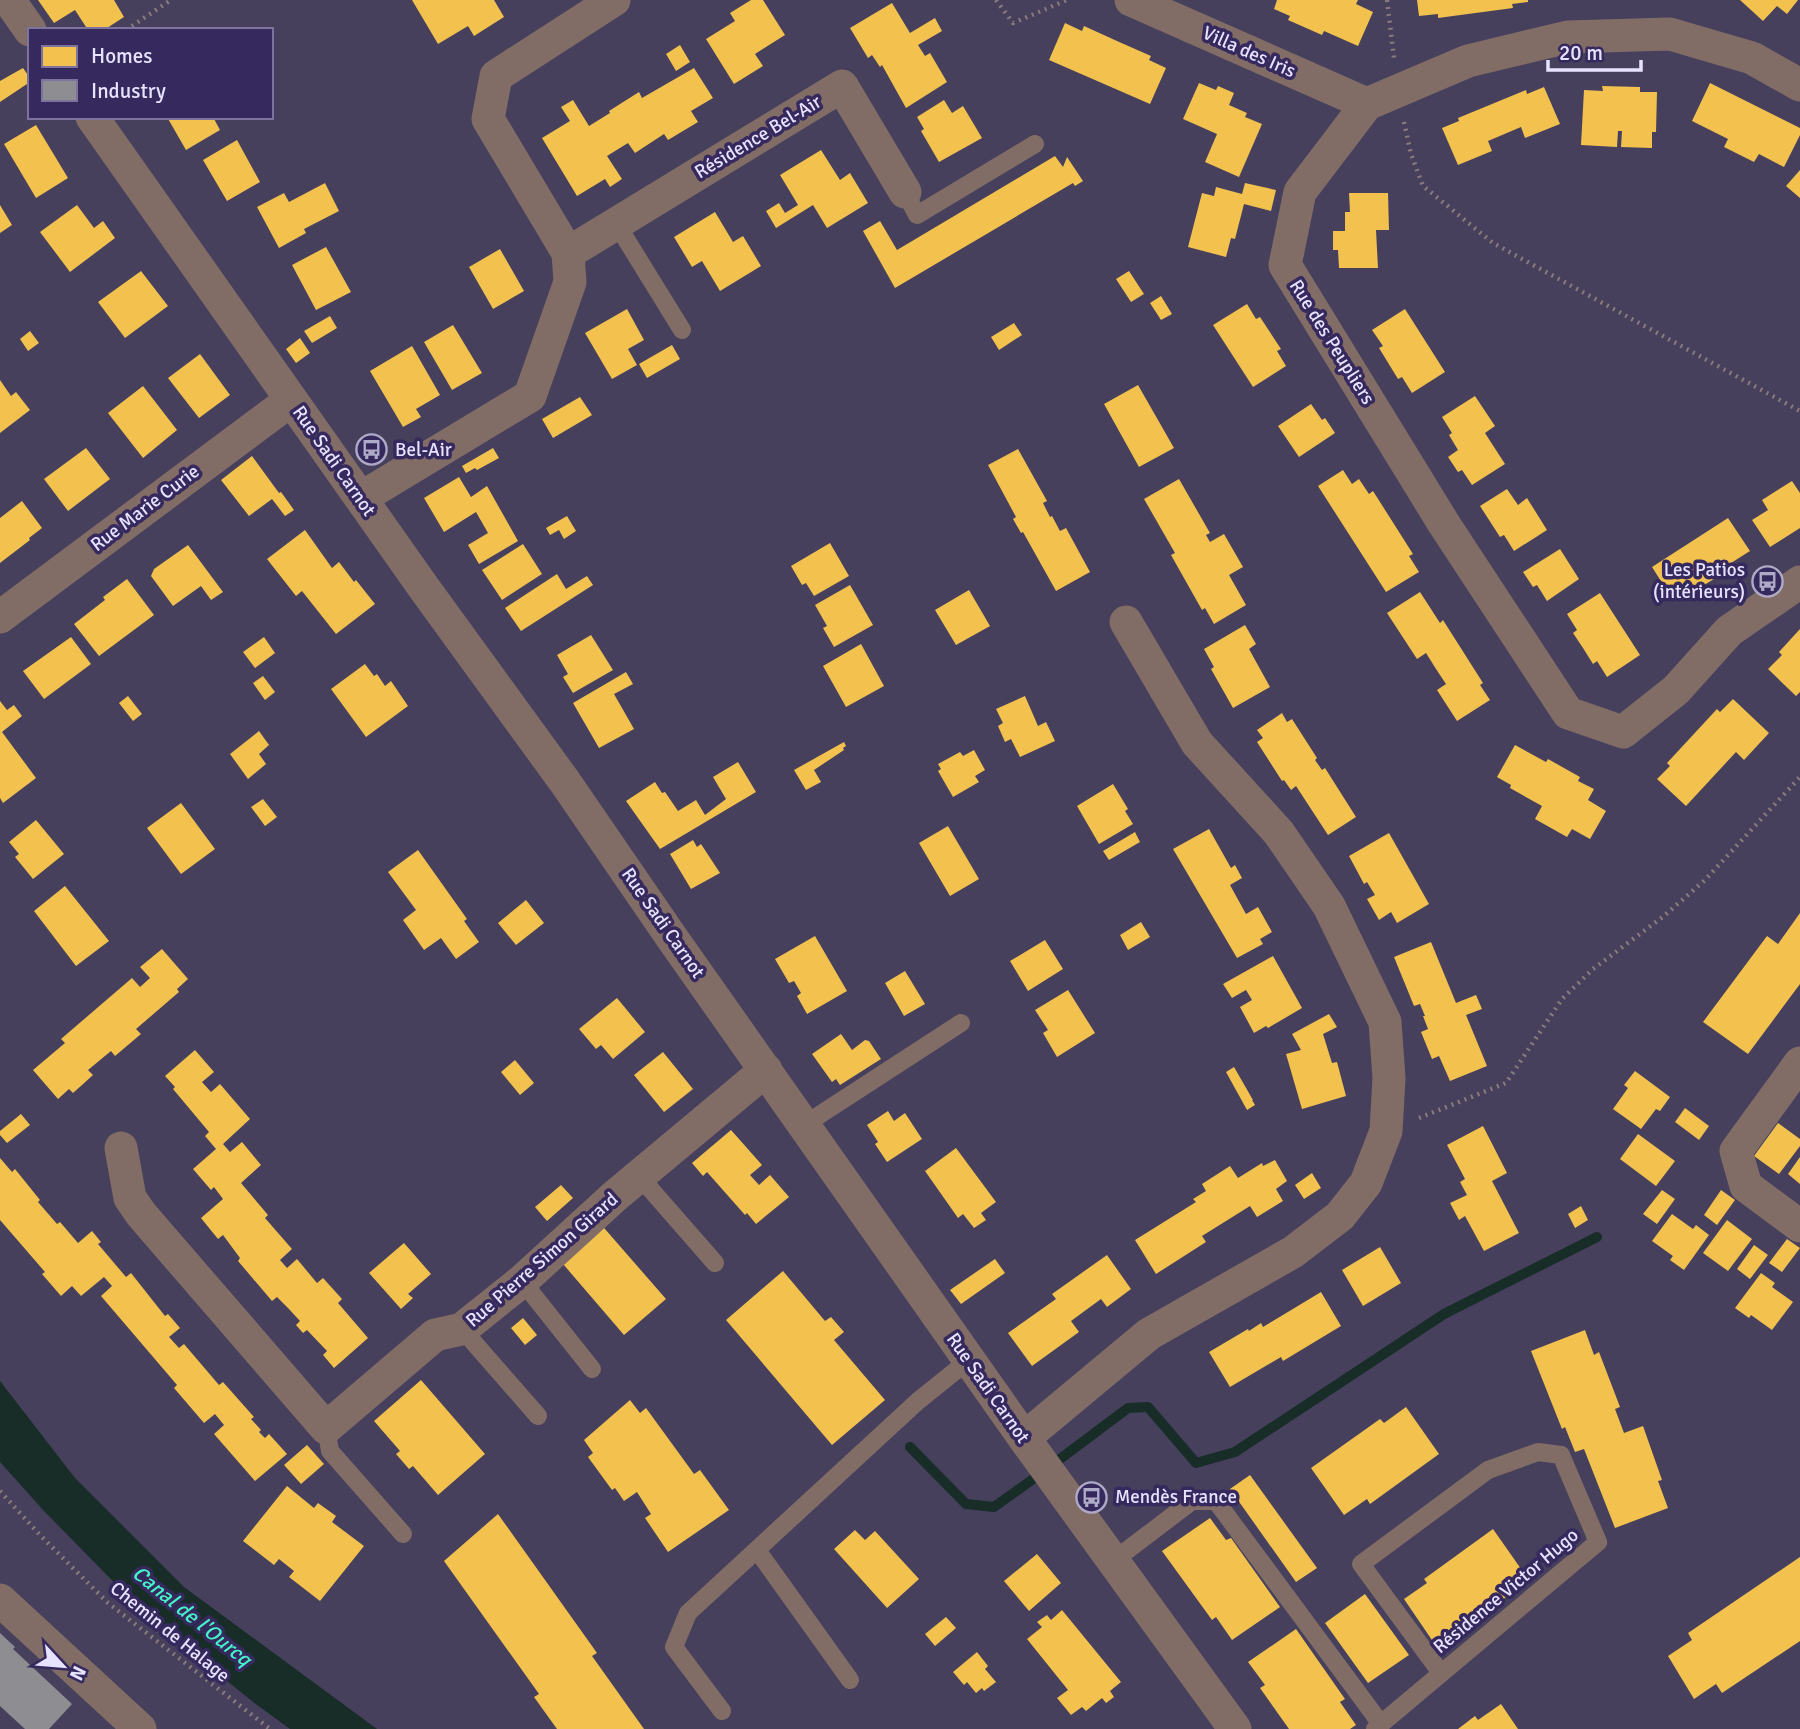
<svg xmlns="http://www.w3.org/2000/svg" width="1800" height="1729" font-family="Signika,sans-serif">
  <style>
    .water { fill: #182c28 }
    .homes { fill: #f2c14e }
    .industry { fill: #8d8d92 }
    .lines { fill: none; stroke-linecap: round; stroke-linejoin: round }
    .stream { stroke: #182c28; stroke-width: 10 }
    .path { stroke: #887b7c; stroke-width: 4.5; stroke-dasharray: 2 5; stroke-linecap: butt }
    .service { stroke: #826d66; stroke-width: 18 }
    .minor { stroke: #826d66; stroke-width: 33 }
    .labels { text-anchor: middle; dominant-baseline: central; stroke-width: 7; stroke-linejoin: round; paint-order: stroke }
    .street-label { font-size: 19px; fill: #e7e3fe; stroke: #36295e }
    .poi-label { font-size: 19px; fill: #e7e3fe; stroke: #36295e; text-anchor: start }
    .water-label { font-size: 21px; font-style: italic; fill: #44f3c8; stroke: #36295e }
  </style>
  <rect width="100%" height="100%" fill="#46405d"/>
  <!-- water -->
  <path class="water" d="M0,1381L75,1478L184,1587L377,1729H290L257,1705L150,1619L44,1511L0,1462Z"/>
  <!-- homes -->
  <path class="homes" d="M38,0H114L124,17L104,30H88L75,10L54,23Z
    M412,0H494L504,17L474,36L468,26L438,44Z
    M751,0H763L785,35L755,54L763,66L734,84L706,39L735,21L730,13Z
    M1277,0H1358L1356,4L1373,12L1358,46L1324,31L1322,35L1288,20L1290,16L1274,9Z
    M1417,0H1528V2L1512,4L1513,8L1438,18V14L1419,16Z
    M1740,0H1798L1787,14L1777,6L1763,21Z
    M892,3L910,33L935,18L942,31L918,45L925,56L930,53L947,82L906,108L882,65L880,67L872,55L868,58L850,28Z
    M1065,23L1082,31L1084,26L1117,41L1151,56L1149,60L1166,68L1150,104L1049,60Z
    M680,45L690,62L676,71L666,54Z
    M23,68L30,78V82L0,102V81Z
    M694,68L713,98L691,111L698,122L668,140L664,134L635,153L628,143L607,156L622,179L610,187L605,179L577,196L542,138L570,121L561,107L573,100L589,126L610,113L609,111L639,92L642,98Z
    M1199,83L1216,90L1218,86L1234,93L1229,105L1247,113L1245,117L1262,124L1239,177L1205,162L1217,134L1183,119Z
    M1710,83L1800,128V135L1784,167L1759,154L1754,162L1724,147L1728,139L1692,121Z
    M1602,86L1640,87V92H1657L1656,132H1652V148L1621,147L1622,131H1618L1617,147L1581,145L1584,90L1603,91Z
    M1544,87L1560,124L1525,138L1521,127L1488,141L1492,151L1458,165L1442,128L1459,121L1458,118L1526,90L1527,94Z
    M944,100L952,113L963,106L982,138L939,162L921,131L924,129L917,117Z
    M167,117H213L220,130L186,150Z
    M36,125L68,178L36,198L4,144Z
    M237,140L260,182L227,201L203,160Z
    M821,150L840,180L850,173L868,203L827,228L813,205L776,228L766,211L779,203L785,213L798,205L780,175Z
    M1055,156L1063,167L1067,157L1083,181L1075,186L1073,183L895,288L863,231L880,221L897,250Z
    M1800,170V198L1786,186Z
    M325,183L339,211L304,229L306,233L279,248L257,207L284,193L289,202Z
    M1245,183L1276,190L1271,211L1244,204L1235,239L1231,238L1226,257L1188,247L1202,193L1214,196L1216,187L1242,194Z
    M1349,193H1388L1389,230H1376L1378,268H1339L1338,250H1333V231H1345V212H1350Z
    M0,205L12,225L0,233Z
    M77,205L94,228L103,221L115,238L70,272L40,232Z
    M715,212L733,242L743,236L761,266L720,291L702,261L692,267L674,237Z
    M326,247L351,292L316,310L292,265Z
    M500,249L524,291L493,309L469,267Z
    M141,271L168,306L125,338L98,302Z
    M1129,271L1144,294L1131,302L1116,279Z
    M1161,296L1172,314L1161,320L1150,303Z
    M1247,304L1256,319L1260,317L1281,349L1277,351L1286,366L1253,387L1213,325Z
    M627,309L644,340L628,349L637,365L612,379L585,333Z
    M1405,309L1445,372L1412,393L1402,377L1398,379L1379,348L1383,346L1372,330Z
    M330,316L337,328L312,343L304,331Z
    M1014,323L1022,335L999,350L991,337Z
    M453,325L482,373L452,390L424,342Z
    M30,331L39,343L28,351L20,339Z
    M300,338L310,353L296,363L286,349Z
    M672,345L680,359L647,378L639,364Z
    M412,346L440,395L416,409L421,417L403,427L370,371Z
    M200,354L230,395L199,418L168,378Z
    M0,380L11,396L16,392L30,410L0,433Z
    M1138,385L1174,448L1139,467L1104,404Z
    M143,386L177,430L143,458L108,413Z
    M1475,396L1495,426L1485,433L1505,464L1472,485L1462,470L1458,472L1448,457L1458,450L1449,435L1452,433L1442,417Z
    M580,397L592,415L553,438L542,419Z
    M1311,404L1322,420L1325,418L1335,433L1299,457L1278,426Z
    M86,448L110,479L68,511L44,479Z
    M493,448L499,458L477,470L475,468L466,473L462,466Z
    M1018,449L1047,501L1043,503L1050,517L1052,516L1060,531L1066,528L1090,572L1056,591L1023,532L1021,533L1013,519L1016,517L988,465Z
    M252,456L279,493L281,492L294,510L285,516L272,499L249,516L221,480Z
    M1343,470L1352,484L1359,479L1369,494L1373,491L1413,554L1409,556L1419,572L1386,592L1318,486Z
    M459,477L471,497L487,486L518,541L479,564L468,545L488,533L476,512L444,532L424,498Z
    M1179,479L1210,533L1206,535L1210,542L1224,534L1243,567L1229,575L1246,605L1214,624L1205,608L1202,610L1171,555L1175,553L1144,499Z
    M1792,481L1800,493V528L1770,547L1752,520L1768,510L1762,500Z
    M1507,489L1518,505L1527,498L1547,530L1514,551L1504,535L1500,537L1480,506Z
    M22,501L42,528L29,538L30,540L0,563V518Z
    M567,516L576,531L564,539L559,530L550,535L546,528Z
    M1728,518L1750,551L1720,570L1722,574L1691,593L1689,590L1673,600L1652,567Z
    M305,530L332,568L339,562L354,582L356,580L375,604L336,634L302,591L296,596L267,559Z
    M830,543L849,576L814,596L806,583L802,585L791,566Z
    M523,544L542,574L502,600L482,570Z
    M188,545L223,592L211,600L201,586L173,606L151,576L154,569Z
    M1560,549L1579,579L1547,601L1537,585L1533,587L1523,572Z
    M557,574L566,589L587,576L593,585L521,631L505,608Z
    M127,579L154,615L99,656L74,624L105,600L103,597Z
    M850,585L873,625L834,647L823,628L827,626L815,605Z
    M969,590L990,626L956,645L935,610Z
    M1420,592L1440,623L1443,620L1483,683L1480,685L1490,700L1457,721L1437,690L1446,684L1436,669L1426,653L1417,659L1387,613Z
    M1600,593L1640,655L1607,677L1597,661L1593,664L1583,648L1573,633L1577,630L1567,614Z
    M1245,625L1256,644L1249,649L1270,687L1233,708L1211,669L1214,667L1204,649Z
    M1800,629V692L1796,696L1768,669L1782,655L1779,652Z
    M591,635L613,670L573,693L563,677L568,674L557,655Z
    M71,637L91,664L44,699L23,671Z
    M264,637L275,653L255,668L243,652Z
    M861,644L884,686L846,707L823,666Z
    M365,664L374,676L377,674L385,686L391,681L408,706L366,737L331,689Z
    M626,672L633,684L614,694L634,729L599,748L573,703Z
    M263,676L275,692L265,700L253,683Z
    M128,696L142,714L133,721L119,703Z
    M1025,696L1038,726L1046,722L1055,741L1020,757L1011,739L1005,742L998,726L1003,723L996,709Z
    M1733,699L1769,733L1744,760L1736,752L1686,806L1657,779L1670,766L1667,763L1717,709L1720,712Z
    M0,701L7,710L14,705L22,716L2,732L36,778L3,803L0,798Z
    M1282,713L1287,722L1292,719L1317,758L1315,760L1322,770L1325,768L1356,817L1328,835L1296,786L1291,790L1284,780L1282,781L1257,742L1263,738L1257,730Z
    M259,731L269,745L259,754L266,764L248,779L230,754Z
    M844,742L846,746L843,748L844,750L814,770L821,782L806,790L794,770Z
    M1515,745L1546,762L1548,759L1580,777L1578,781L1594,789L1588,800L1606,811L1590,839L1572,829L1567,837L1535,819L1542,806L1510,788L1511,785L1497,777Z
    M974,750L985,770L975,776L979,782L953,797L938,771L941,769L938,764L960,752L963,756Z
    M738,762L756,792L660,849L626,801L655,782L662,793L665,792L678,811L696,800L705,815L726,799L713,777Z
    M1113,784L1128,809L1125,811L1133,824L1099,844L1077,806Z
    M263,799L277,817L265,826L251,807Z
    M181,803L215,849L181,874L147,828Z
    M36,820L64,854L33,879L15,857L19,854L9,842Z
    M948,826L979,879L950,896L919,843Z
    M1209,829L1231,868L1235,865L1242,878L1230,885L1246,914L1258,907L1272,932L1260,939L1263,944L1237,958L1173,849Z
    M1135,832L1140,842L1109,860L1103,851Z
    M1389,833L1429,904L1397,923L1391,912L1379,920L1367,899L1375,895L1367,882L1364,884L1349,856Z
    M693,840L697,847L701,844L720,873L691,889L670,854Z
    M418,850L467,919L464,921L479,942L456,959L441,938L424,950L403,920L416,910L388,872Z
    M65,886L109,941L76,966L34,911Z
    M526,900L544,923L516,945L498,923Z
    M1800,913V984L1748,1054L1703,1022L1767,936L1778,944Z
    M1141,922L1150,937L1128,950L1120,935Z
    M815,936L847,991L807,1014L797,996L801,993L794,981L789,983L775,959Z
    M1045,940L1063,969L1028,991L1010,961Z
    M1431,942L1456,1003L1476,995L1482,1009L1466,1015L1487,1066L1450,1081L1439,1056L1432,1059L1421,1032L1428,1029L1423,1016H1425L1420,1004L1414,1006L1394,957Z
    M162,949L188,979L177,989L179,992L136,1029L141,1034L115,1056L111,1051L88,1070L93,1075L82,1085L73,1093L69,1089L58,1099L33,1070L65,1043L61,1039L132,978L140,987L150,978L140,967Z
    M1273,956L1302,1008L1268,1028L1266,1026L1254,1033L1240,1007L1252,1000L1246,990L1232,998L1223,984Z
    M905,971L925,1004L904,1016L885,983Z
    M1068,990L1095,1033L1057,1057L1043,1033L1048,1030L1035,1010Z
    M617,998L645,1032L613,1059L601,1045L596,1049L579,1029Z
    M1329,1014L1337,1027L1323,1034L1332,1063L1337,1062L1346,1096L1302,1109L1286,1054L1301,1050L1292,1034Z
    M841,1034L852,1050L865,1040L869,1041L881,1059L840,1085L836,1079L832,1082L812,1054Z
    M195,1050L214,1072L202,1082L211,1092L220,1084L250,1119L223,1144L230,1152L242,1142L261,1165L241,1183L268,1215L265,1218L292,1249L280,1260L287,1268L297,1259L317,1283L323,1278L342,1299L338,1303L368,1338L334,1368L323,1355L327,1351L307,1330L303,1333L296,1325L300,1321L288,1308L277,1297L272,1301L238,1261L240,1258L223,1235L218,1239L201,1218L223,1199L214,1187L211,1190L193,1169L216,1149L205,1136L209,1132L173,1089L175,1087L165,1076Z
    M663,1052L693,1089L664,1112L634,1075Z
    M515,1060L534,1083L520,1095L501,1072Z
    M1234,1067L1253,1100H1252L1255,1105L1247,1110L1226,1072Z
    M1635,1071L1670,1097L1660,1111L1656,1109L1641,1129L1613,1109L1628,1088L1624,1085Z
    M1685,1108L1709,1126L1699,1140L1675,1122Z
    M888,1111L894,1121L905,1113L922,1139L887,1162L875,1144L878,1142L867,1125Z
    M21,1114L30,1125L7,1143L0,1135V1131Z
    M1778,1123L1800,1139V1146L1779,1174L1754,1156Z
    M1483,1126L1507,1173L1492,1181L1519,1233L1484,1251L1465,1216L1459,1220L1450,1203L1467,1195L1460,1182L1465,1179L1447,1145Z
    M731,1130L762,1165L750,1175L759,1185L770,1175L789,1197L756,1224L747,1213L745,1215L707,1172L703,1176L692,1163Z
    M1638,1134L1675,1161L1656,1186L1620,1159Z
    M956,1148L996,1202L981,1213L986,1220L974,1228L963,1214L958,1218L925,1171Z
    M1800,1157V1184L1788,1174Z
    M0,1158L12,1172L15,1169L40,1200L38,1202L57,1224L60,1222L78,1243L92,1231L101,1242L98,1244L126,1277L131,1273L165,1316L168,1314L180,1328L169,1337L179,1348L184,1344L219,1385L223,1382L254,1417L251,1419L261,1430L259,1432L265,1438L269,1434L287,1454L255,1481L214,1434L224,1425L215,1414L204,1423L174,1388L177,1385L101,1296L112,1286L104,1277L81,1296L72,1286L61,1296L42,1274L45,1272L0,1220Z
    M1275,1160L1287,1181L1276,1189L1283,1201L1257,1217L1250,1206L1202,1236L1206,1242L1156,1274L1135,1240L1196,1202L1193,1199L1206,1191L1202,1184L1230,1166L1238,1178L1262,1163L1263,1166Z
    M1312,1173L1321,1188L1304,1199L1295,1185Z
    M561,1185L573,1198L547,1221L535,1207Z
    M1662,1190L1675,1199L1657,1224L1643,1214Z
    M1721,1190L1735,1200L1717,1225L1704,1215Z
    M1581,1206L1588,1220L1575,1228L1568,1214Z
    M1672,1214L1693,1229L1696,1225L1709,1235L1684,1270L1670,1260L1673,1256L1652,1241Z
    M1727,1220L1752,1239L1728,1271L1703,1253Z
    M598,1221L666,1299L624,1335L557,1257Z
    M1787,1239L1800,1248L1782,1272L1769,1263Z
    M404,1243L431,1274L408,1294L413,1298L401,1309L369,1273Z
    M1754,1245L1768,1255L1750,1279L1737,1269Z
    M1380,1247L1401,1283L1363,1306L1342,1270Z
    M1107,1255L1131,1289L1107,1307L1101,1299L1071,1321L1079,1332L1032,1366L1008,1333L1056,1299L1052,1294Z
    M995,1259L1005,1273L961,1304L950,1290Z
    M783,1271L825,1321L831,1317L844,1332L834,1340L885,1400L832,1445L726,1320Z
    M1761,1273L1775,1283L1772,1287L1793,1302L1772,1330L1751,1315L1749,1318L1735,1308Z
    M1321,1292L1341,1326L1283,1361L1281,1357L1230,1387L1209,1352L1248,1329L1249,1331L1261,1323L1263,1327Z
    M523,1318L537,1335L525,1345L511,1328Z
    M1585,1330L1594,1355L1599,1352L1620,1407L1615,1409L1624,1433L1643,1426L1662,1480L1658,1481L1668,1508L1615,1528L1584,1449L1575,1452L1565,1427L1562,1429L1531,1351Z
    M421,1380L485,1454L438,1495L413,1466L409,1469L396,1454L400,1451L374,1421Z
    M630,1400L640,1413L646,1408L694,1474L700,1470L729,1510L668,1552L645,1518L651,1514L637,1492L624,1501L615,1488L612,1490L588,1457L593,1453L584,1440Z
    M1406,1407L1439,1454L1370,1504L1367,1499L1344,1515L1311,1468L1380,1419L1384,1423Z
    M307,1445L324,1464L301,1484L284,1465Z
    M1250,1475L1317,1568L1296,1582L1230,1489Z
    M287,1486L314,1508L318,1503L336,1516L332,1522L364,1546L320,1601L289,1577L294,1571L279,1559L274,1565L243,1541Z
    M498,1514L597,1653L592,1656L644,1729H557L534,1697L539,1694L444,1561Z
    M1210,1518L1226,1540L1231,1538L1280,1607L1232,1640L1216,1617L1212,1620L1162,1551Z
    M1493,1529L1526,1576L1503,1592L1506,1597L1436,1646L1404,1599L1427,1583L1424,1579Z
    M855,1530L865,1540L875,1531L919,1579L887,1608L834,1549Z
    M1037,1554L1061,1583L1029,1611L1004,1581Z
    M1800,1557V1641L1722,1693L1716,1684L1694,1699L1668,1656L1692,1640L1688,1633Z
    M1365,1594L1409,1655L1368,1683L1325,1623Z
    M1062,1610L1121,1682L1110,1691L1114,1697L1106,1703L1102,1698L1086,1711L1082,1707L1071,1715L1057,1698L1068,1690L1027,1639L1042,1627L1037,1622L1047,1615L1051,1620Z
    M946,1617L956,1628L935,1646L925,1634Z
    M1296,1629L1345,1699L1340,1702L1356,1725L1350,1729H1289L1260,1688L1265,1685L1248,1662Z
    M977,1652L988,1666L985,1669L996,1682L984,1691L982,1688L976,1693L967,1682L964,1685L953,1672Z
    M1501,1704L1518,1729H1458L1475,1716L1478,1720Z"/>
  <!-- industry -->
  <path class="industry" d="M0,1633L15,1647L13,1649L72,1704L49,1729H25L0,1706Z"/>
  <g class="lines">
    <!-- stream -->
    <path class="stream" d="M910,1447L966,1504L994,1507L1036,1477
      M1056,1462L1128,1408L1148,1407L1196,1463L1235,1452L1444,1314L1597,1237"/>
    <!-- path -->
    <path class="path" d="M996,0L1013,23L1067,0
      M1387,0L1394,58
      M126,30L171,0
      M1404,122L1411,154L1423,186L1493,243L1800,411
      M1419,1118L1506,1083L1562,999L1593,969L1664,916L1705,880L1800,777
      M0,1491L39,1534L108,1603L270,1729"/>
    <!-- service -->
    <path class="service" d="M905,192L917,215L1035,144
      M616,223L682,330
      M804,1125L961,1023
      M639,1176L715,1263
      M522,1281L592,1369
      M462,1329L538,1416
      M326,1428L330,1451L403,1534
      M757,1550L850,1680
      M1113,1561L1192,1501H1216L1381,1724
      M722,1711L674,1647L688,1613L918,1401L969,1360
      M1375,1729L1598,1542L1561,1455L1538,1452L1488,1470L1361,1564L1441,1673"/>
    <!-- minor -->
    <path class="minor" d="M9,0L30,30
      M1131,0L1367,104
      M1800,85L1752,58L1670,34L1568,37L1468,61L1367,104L1300,192L1285,265L1444,524L1568,713L1623,732L1676,690L1729,631L1800,582
      M92,117L424,588L565,782L672,938L1024,1438L1235,1729
      M568,253L842,86L905,192
      M361,498L530,396L570,282L568,253L488,119L496,76L614,0
      M0,617L291,400
      M1800,1063L1736,1151L1746,1186L1800,1226
      M121,1148L130,1198L141,1214L326,1428L435,1335L462,1329L522,1281L615,1196L766,1070
      M1024,1438L1149,1334L1293,1252L1340,1216L1366,1183L1386,1131L1389,1078L1385,1022L1329,906L1279,833L1197,743L1126,622
      M0,1600L140,1729"/>
  </g>
  <!-- icons -->
  <defs>
    <symbol id="bus-ring" viewBox="-11 -11 22 22"><circle r="9.5" fill="#36295e" stroke="#afaac6" stroke-width="1.5"/><path d="M-5-6H5V4H4V6H2V4H-2V6H-4V4H-5ZM-3.5-4V0h7V-4ZM-3.5 1.2v1.5H-2V1.2ZM2 1.2v1.5H3.5V1.2Z" fill="#afaac6"/></symbol>
  </defs>
  <g fill-rule="evenodd">
    <use href="#bus-ring" x="354" y="432" width="35" height="35"/>
    <use href="#bus-ring" x="1750" y="564" width="35" height="35"/>
    <use href="#bus-ring" x="1074" y="1480" width="35" height="35"/>
  </g>
  <g class="labels">
    <!-- street labels -->
    <g class="street-label">
      <text transform="translate(1249 52) rotate(24)">Villa des Iris</text>
      <text transform="translate(758 137) rotate(-31)">Résidence Bel-Air</text>
      <text transform="translate(1332 342) rotate(58)">Rue des Peupliers</text>
      <text transform="translate(334 461) rotate(55)">Rue Sadi Carnot</text>
      <text transform="translate(145 508) rotate(-37)">Rue Marie Curie</text>
      <text transform="translate(663 923) rotate(55)">Rue Sadi Carnot</text>
      <text transform="translate(542 1260) rotate(-41)">Rue Pierre Simon Girard</text>
      <text transform="translate(988 1388) rotate(55)">Rue Sadi Carnot</text>
      <text transform="translate(1506 1591) rotate(-40)">Résidence Victor Hugo</text>
      <text transform="translate(170 1632) rotate(39)">Chemin de Halage</text>
    </g>
    <!-- poi labels -->
    <g class="poi-label">
      <text x="395" y="450">Bel-Air</text>
      <text x="1745" y="570" text-anchor="end">Les Patios<tspan x="1745" dy="22">(intérieurs)</tspan></text>
      <text x="1115" y="1497">Mendès France</text>
    </g>
    <!-- water labels -->
    <g class="water-label">
      <text transform="translate(192 1616) rotate(39)">Canal de l'Ourcq</text>
    </g>
  </g>
  <!-- legend -->
  <rect x="28" y="28" width="245" height="91" fill="#36295e" stroke="#7d739e" stroke-width="2"/>
  <rect x="42" y="46" width="35" height="21" fill="#f2c14e" stroke="#7d739e" stroke-width="2"/>
  <text x="91" y="63" font-size="21" fill="#e7e3fe">Homes</text>
  <rect x="42" y="80" width="35" height="21" fill="#8d8d92" stroke="#7d739e" stroke-width="2"/>
  <text x="91" y="98" font-size="21" fill="#e7e3fe">Industry</text>
  <!-- north arrow -->
  <g transform="translate(63 1666) rotate(116)" stroke="#36295e" stroke-width="5" paint-order="stroke">
  <path d="M0-5L12 26L0 18L-12 26Z" fill="#e7e3fe"/>
  <text y="-10" font-size="19" font-weight="bold" text-anchor="middle" fill="#e7e3fe">N</text>
  </g>
  <!-- scale -->
  <path d="M1548 60v10h93v-10" fill="none" stroke="#e7e3fe" stroke-width="3.5"/>
  <text x="1559" y="60" font-size="21" fill="#e7e3fe" stroke="#36295e" stroke-width="5" paint-order="stroke">20 m</text>
</svg>
